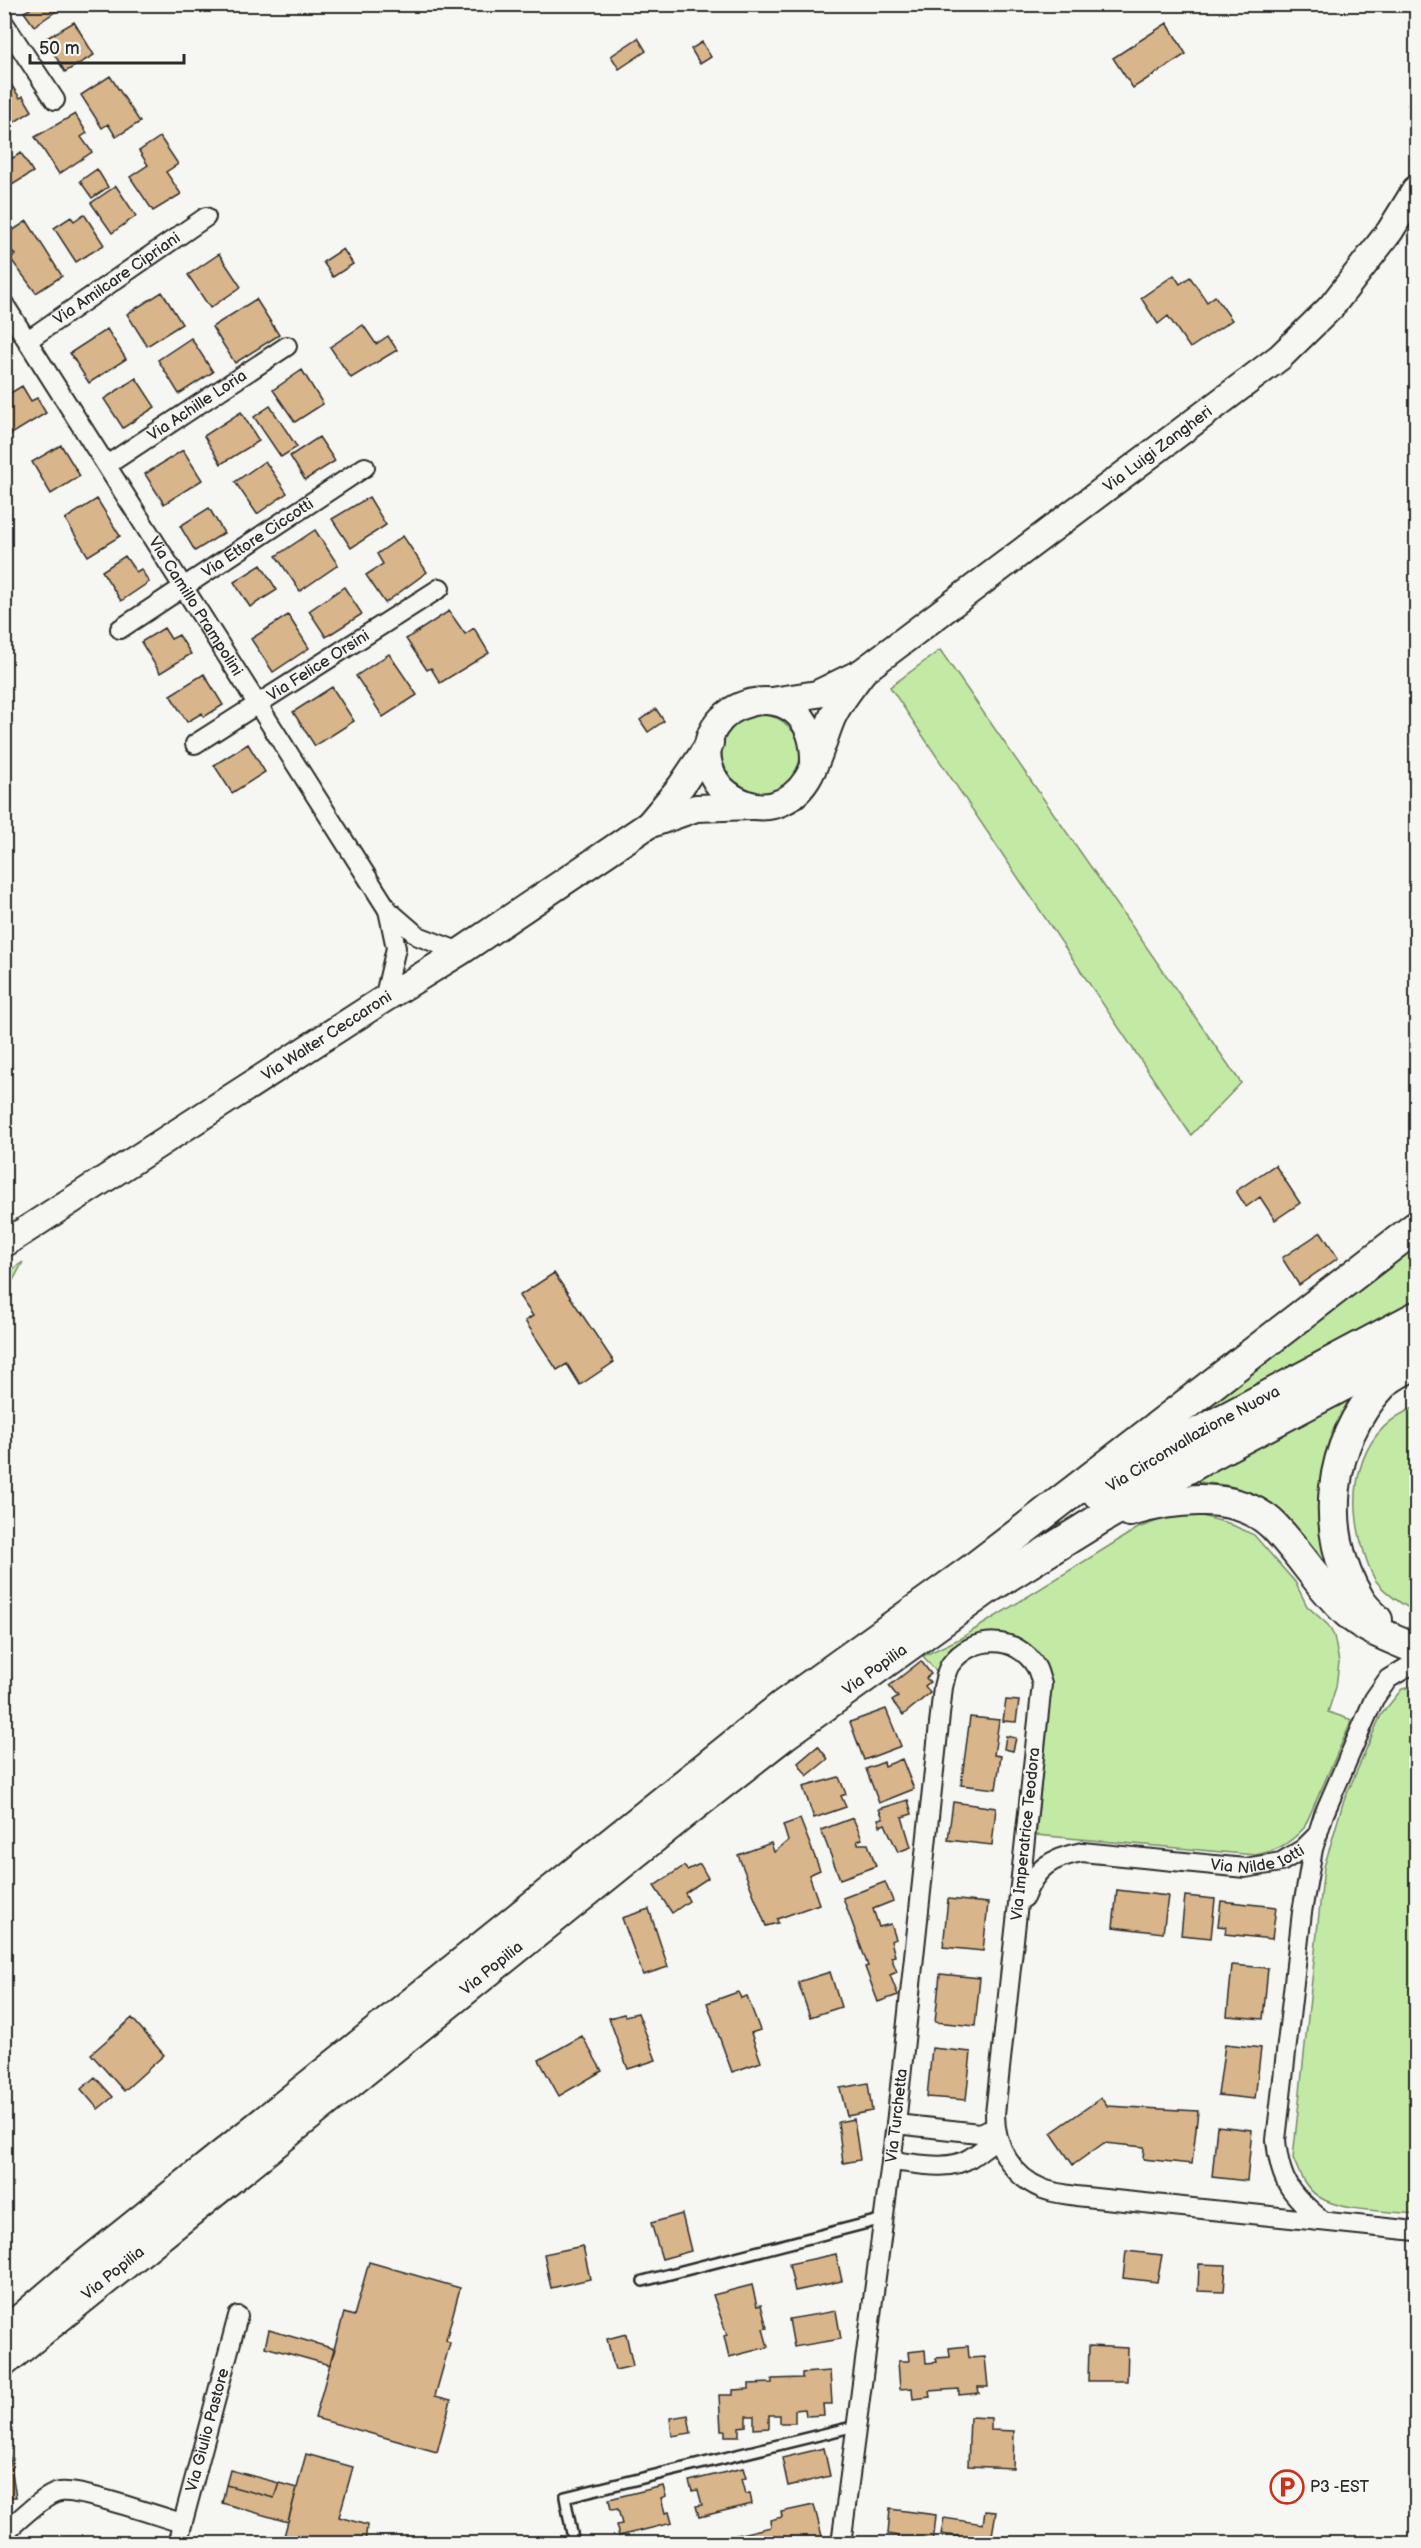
<svg xmlns="http://www.w3.org/2000/svg" width="1421" height="2548" font-family="'Balsamiq Sans',sans-serif">
  <style>
    .green { fill: #c3eaa5; stroke: #778a68; stroke-width: 1.5 }
    .building { fill: #d8b58a; stroke: #2b2b2b; stroke-width: 1.5 }
    .lines { fill: none; stroke-linecap: round; stroke-linejoin: round }
    .lane-casing { stroke: #2b2b2b; stroke-width: 14 }
    .street-casing { stroke: #2b2b2b; stroke-width: 22 }
    .secondary-casing { stroke: #2b2b2b; stroke-width: 30 }
    .primary-casing { stroke: #2b2b2b; stroke-width: 34 }
    .lane { stroke: #f6f6f2; stroke-width: 9 }
    .street { stroke: #f6f6f2; stroke-width: 18 }
    .secondary { stroke: #f6f6f2; stroke-width: 26 }
    .primary { stroke: #f6f6f2; stroke-width: 30 }
    .labels { text-anchor: middle; dominant-baseline: central; stroke-width: 5; stroke-linejoin: round; paint-order: stroke }
    .street-label { font-size: 16px; fill: #2b2b2b; stroke: #f6f6f2 }
    .poi-label { font-size: 16px; fill: #2b2b2b; stroke: #f6f6f2; text-anchor: start }
  </style>
  <rect width="100%" height="100%" fill="#f6f6f2"/>
  <filter id="ink" filterUnits="userSpaceOnUse"><feTurbulence type="fractalNoise" baseFrequency=".0167" numOctaves="2"/><feDisplacementMap in="SourceGraphic" scale="12" xChannelSelector="R" yChannelSelector="G"/><feConvolveMatrix kernelMatrix="1 2 1 2 8 2 1 2 1" color-interpolation-filters="sRGB"/></filter>
  <g filter="url(#ink)">
    <!-- green -->
    <path class="green" d="M940,650L1241,1083L1191,1135L890,687Z
      M722 754a39 39 0 1 1 78 0a39 39 0 1 1-78 0Z
      M1416,1241V1306L1211,1408L1208,1403Z
      M23,1262L10,1286L5,1291V1274Z
      M1356,1394C1332,1444 1312,1478 1321,1536C1324,1549 1330,1563 1334,1576L1330,1579C1304,1542 1281,1503 1237,1488C1225,1484 1211,1484 1199,1482L1198,1479Z
      M1416,1407V1612C1401,1604 1387,1595 1376,1581C1368,1569 1364,1552 1360,1538C1348,1484 1361,1428 1416,1407Z
      M1194,1514L1228,1523L1254,1535L1295,1582L1307,1606L1328,1625L1334,1636L1339,1662L1336,1687L1328,1712L1352,1720L1304,1828C1289,1844 1277,1851 1255,1855L1036,1835L1050,1695L1045,1671L1022,1642L1008,1634L993,1633L971,1637L951,1648L936,1671L923,1656L961,1638L1138,1528L1168,1517Z
      M1416,1686V2214C1389,2211 1342,2212 1319,2197C1305,2188 1299,2173 1293,2158L1324,1867L1343,1803L1381,1715L1402,1689Z"/>
    <!-- building -->
    <path class="building" d="M27,4H63L64,6L34,26L24,12L30,9Z
      M74,22L94,55L65,72L45,39Z
      M1167,23L1186,54L1133,88L1113,58Z
      M638,38L646,51L619,69L611,56Z
      M702,42L711,57L700,64L691,49Z
      M110,76L140,122L116,137L108,124L102,128L81,95Z
      M10,83L20,98L23,96L32,111L5,128L4,87Z
      M1416,92V111L1408,105Z
      M75,114L87,133L81,137L92,152L59,174L35,137Z
      M160,137L178,164L166,172L181,194L153,211L130,177L148,165L139,151Z
      M21,153L33,172L4,190V163Z
      M97,169L108,187L92,198L80,181Z
      M116,186L136,216L112,233L91,203Z
      M84,214L104,245L76,262L54,228L71,217L74,221Z
      M27,221L62,276L36,293L10,258L15,255L4,240V236Z
      M343,249L353,264L333,277L323,262Z
      M219,254L241,287L210,308L188,275Z
      M1174,275L1180,284L1190,277L1207,302L1215,296L1232,320L1190,348L1168,316L1158,324L1141,298Z
      M162,292L182,324L147,346L127,314Z
      M256,299L279,335L235,363L212,327Z
      M363,325L376,344L388,336L397,350L351,378L330,347Z
      M107,329L126,359L89,383L70,353Z
      M191,338L213,372L179,394L158,360Z
      M302,370L323,404L295,422L273,390Z
      M136,378L155,407L123,428L104,399Z
      M22,386L31,401L37,398L46,413L10,435L4,425V397Z
      M270,406L297,447L281,457L254,417Z
      M241,412L259,441L221,464L204,436Z
      M319,437L335,461L305,480L290,456Z
      M61,445L80,476L51,494L32,462Z
      M183,450L202,480L164,504L145,474Z
      M265,461L287,493L257,514L235,482Z
      M369,497L386,525L351,548L332,519Z
      M97,499L120,536L88,556L65,519Z
      M209,508L224,533L195,551L180,526Z
      M315,530L338,565L300,591L276,556Z
      M403,536L427,572L385,603L366,575L383,564L377,554Z
      M125,556L136,572L141,569L149,582L121,601L102,571Z
      M261,565L277,590L250,607L234,582Z
      M344,587L362,614L326,637L309,611Z
      M449,611L465,634L474,628L489,653L440,683L431,668L427,670L406,639Z
      M288,615L309,648L273,672L251,639Z
      M164,628L171,639L179,635L191,654L160,673L141,642Z
      M389,654L417,695L383,717L356,676Z
      M204,674L223,705L204,717L202,713L187,722L170,695Z
      M332,687L354,721L315,746L293,712Z
      M656,709L664,721L648,732L640,720Z
      M248,744L265,772L232,793L214,765Z
      M1275,1165L1300,1203L1275,1220L1260,1197L1246,1207L1236,1191Z
      M1321,1232L1338,1258L1299,1285L1282,1258Z
      M554,1273L614,1362L580,1385L567,1364L557,1370L525,1321L533,1316L519,1296Z
      M921,1661L931,1674L926,1678L930,1682L925,1686L930,1693L903,1715L892,1701L898,1697L889,1686Z
      M1006,1700L1019,1701L1016,1722L1003,1721Z
      M886,1709L901,1746L864,1760L850,1722Z
      M970,1717L999,1720L994,1755L1001,1756L996,1789L961,1785Z
      M1006,1736L1016,1738L1013,1751L1004,1749Z
      M818,1746L828,1759L807,1776L798,1763Z
      M902,1759L914,1789L879,1803L866,1769L884,1762L885,1766Z
      M839,1777L846,1794L841,1796L846,1807L814,1818L803,1787Z
      M908,1800L912,1814L902,1817L911,1847L898,1852L885,1824L880,1826L878,1819L883,1818L879,1809Z
      M953,1802L996,1808L992,1845L948,1840Z
      M853,1818L862,1839L857,1841L858,1844H868L876,1866L840,1879L821,1830Z
      M800,1819L820,1870L809,1875L819,1904L777,1919L778,1923L766,1926L738,1855L771,1843L774,1852L788,1841L783,1825Z
      M700,1864L708,1878L685,1893L689,1901L672,1913L654,1886L684,1866L687,1870Z
      M885,1882L893,1901L873,1909L879,1927L891,1924L896,1939L891,1941L895,1956L891,1957L897,1972L890,1975L898,1995L878,2002L865,1967L868,1966L843,1898Z
      M1117,1890L1168,1896L1163,1933L1113,1927Z
      M1185,1896L1215,1899L1211,1938L1181,1935Z
      M948,1899L988,1903L983,1951L943,1947Z
      M1221,1901L1276,1907L1272,1939L1225,1934L1226,1927L1218,1926Z
      M649,1909L668,1967L643,1975L622,1918Z
      M1232,1965L1268,1968L1263,2019L1227,2016Z
      M830,1972L841,2007L810,2017L798,1982Z
      M940,1974L980,1978L975,2026L935,2022Z
      M738,1992L741,1998L747,1996L760,2030L751,2033L761,2062L732,2072L707,2003Z
      M638,2013L656,2060L628,2069L609,2018L624,2014L625,2016Z
      M132,2018L164,2055L124,2091L91,2054Z
      M582,2036L602,2071L559,2096L539,2060Z
      M1225,2044L1261,2048L1255,2099L1218,2095Z
      M932,2048L971,2052L966,2100L927,2097Z
      M95,2077L113,2097L98,2109L81,2089Z
      M868,2083L872,2111L847,2116L840,2088Z
      M1101,2098L1107,2106L1198,2111L1192,2164L1143,2159L1144,2147L1104,2143L1073,2165L1051,2133Z
      M854,2119L860,2160L843,2163L838,2122Z
      M1217,2126L1252,2130L1247,2181L1212,2177Z
      M682,2214L691,2251L662,2259L651,2223Z
      M583,2246L590,2279L551,2288L544,2254Z
      M1126,2251L1162,2255L1157,2282L1123,2278Z
      M836,2254L842,2281L795,2291L789,2264Z
      M369,2262L460,2288L446,2340L450,2343L435,2396L451,2400L437,2452L315,2418L344,2313L354,2316Z
      M1199,2264L1226,2265L1224,2292L1198,2291Z
      M752,2285L757,2306L761,2305L767,2328L763,2329L768,2347L729,2357L724,2336L727,2335L713,2295Z
      M836,2311L841,2339L794,2347L789,2319Z
      M269,2330L335,2349L330,2365L265,2347Z
      M626,2334L633,2366L615,2370L607,2339Z
      M968,2346L969,2358L985,2357L988,2387H978L979,2393L959,2395V2389L929,2391L930,2397L913,2399L912,2388L900,2389L898,2361H909L908,2352L925,2350L926,2363L937,2362L936,2358L950,2357L949,2348Z
      M1089,2346L1128,2348L1127,2381H1088Z
      M830,2371L832,2404H823L824,2415L806,2416L805,2409L795,2410V2423H780V2415H769V2428L754,2429V2416H746V2426L739,2427V2436H725V2430H721L719,2395H733V2390L749,2389V2384L772,2383V2379L802,2378V2373Z
      M688,2415L691,2433L672,2436L670,2418Z
      M970,2417L991,2418V2430L1014,2431L1013,2468L968,2466Z
      M4,2441H7L16,2497H10V2505L4,2506Z
      M824,2448L830,2476L788,2486L782,2458Z
      M306,2454L353,2467L339,2517L367,2525L365,2544H296L283,2540Z
      M743,2468L746,2478L741,2479L745,2494L750,2493L752,2504L699,2517L696,2506L702,2505L698,2490L692,2491L689,2481Z
      M230,2470L279,2483L274,2498L226,2485Z
      M279,2483L297,2488L288,2522L222,2503L226,2485L274,2498Z
      M663,2486L666,2496L661,2498L665,2513L669,2512L672,2523L619,2536L616,2525L622,2524L618,2509L611,2510L609,2499Z
      M814,2505L824,2544H712L711,2541L771,2527L770,2520L782,2517L781,2512Z
      M890,2509L936,2515L933,2544H897L898,2536L888,2534Z
      M985,2511L996,2512L991,2541L941,2534L944,2518L983,2524Z
      M68,2537H79L96,2544H62Z"/>
    <g class="lines">
      <defs>
        <path id="lane" d="M643,2281L883,2219
          M574,2544L565,2497L856,2426"/>
        <g id="street">
          <path d="M4,23L55,100"/>
          <path id="s1" d="M4,304L388,910L418,936L460,952"/>
          <path id="s2" d="M28,340L206,217"/>
          <path id="s3" d="M107,465L287,346"/>
          <path id="s4" d="M120,629L365,467"/>
          <path id="s5" d="M195,744L440,588"/>
          <path d="M384,999L396,948L388,910"/>
          <path id="s6" d="M1024,1898C1036,1867 1051,1858 1082,1852L1245,1868L1281,1862L1303,1849L1318,1834"/>
          <path d="M896,2124L979,2133L995,2127"/>
          <path d="M891,2161C915,2163 949,2172 970,2158C980,2152 986,2145 997,2140"/>
          <path d="M1323,2221C1291,2194 1280,2183 1276,2140L1302,1912L1313,1849L1324,1814L1374,1699L1388,1679L1416,1662"/>
          <path d="M4,2533C17,2522 44,2494 60,2492C82,2489 157,2516 182,2523"/>
          <path id="s7" d="M177,2544L238,2316"/>
          <path id="s8" d="M841,2544L896,2124L943,1687C945,1680 946,1671 950,1665C971,1635 1017,1634 1036,1667C1039,1672 1040,1679 1042,1684L995,2114C995,2146 1012,2177 1043,2189C1053,2193 1065,2194 1076,2196L1416,2231"/>
        </g>
        <g id="secondary">
          <path id="s9" d="M772,701L817,694L862,672L1280,357L1331,307L1390,231L1416,189"/>
          <path d="M814,764C817,659 678,701 713,776C720,790 733,799 747,804C756,807 766,807 774,805C813,794 818,751 832,718C839,702 852,687 862,673"/>
          <path d="M650,823L681,786L710,743"/>
          <path id="s10" d="M4,1244L384,999L460,952L648,825L696,808L752,806"/>
        </g>
        <g id="primary">
          <path id="s11" d="M1098,1494L1198,1433L1416,1317"/>
          <path d="M1130,1511C1174,1498 1238,1490 1274,1526C1300,1553 1320,1587 1348,1613C1368,1631 1393,1638 1416,1649"/>
          <path d="M1377,1620C1371,1613 1363,1607 1359,1599C1318,1532 1328,1442 1382,1385C1389,1377 1400,1372 1409,1367"/>
          <path d="M4,2334L72,2276L782,1706L974,1568L1416,1227"/>
          <path id="s12" d="M4,2361L683,1814L784,1735L987,1589L1098,1520L1209,1456L1416,1347"/>
        </g>
      </defs>
      <!-- lane casing -->
      <use href="#lane" class="lane-casing"/>
      <!-- street casing -->
      <use href="#street" class="street-casing"/>
      <!-- secondary casing -->
      <use href="#secondary" class="secondary-casing"/>
      <!-- primary casing -->
      <use href="#primary" class="primary-casing"/>
      <!-- lane -->
      <use href="#lane" class="lane"/>
      <!-- street -->
      <use href="#street" class="street"/>
      <!-- secondary -->
      <use href="#secondary" class="secondary"/>
      <!-- primary -->
      <use href="#primary" class="primary"/>
    </g>
  </g>
  <!-- icons -->
  <defs>
    <symbol id="parking-ring" viewBox="-11 -11 22 22"><circle r="9.5" fill="#f6f6f2" stroke="#c8321e" stroke-width="1.5"/><path d="M-3.5-5.5H1a3.5 3.5 0 0 1 0 7H-1V5.5H-3.5ZM-1-3.4V-.6H.8a1.4 1.4 0 0 0 0-2.8Z" fill="#c8321e"/></symbol>
  </defs>
  <g fill-rule="evenodd">
    <use href="#parking-ring" x="1268" y="2468" width="38" height="38"/>
  </g>
  <g class="labels">
    <!-- street labels -->
    <g class="street-label">
      <text stroke="none"><textPath href="#s2" startOffset="108">Via Amilcare Cipriani</textPath></text>
      <text stroke="none"><textPath href="#s3" startOffset="108">Via Achille Loria</textPath></text>
      <text stroke="none"><textPath href="#s9" startOffset="466">Via Luigi Zangheri</textPath></text>
      <text stroke="none"><textPath href="#s4" startOffset="165">Via Ettore Ciccotti</textPath></text>
      <text stroke="none"><textPath href="#s1" startOffset="358">Via Camillo Prampolini</textPath></text>
      <text stroke="none"><textPath href="#s5" startOffset="146">Via Felice Orsini</textPath></text>
      <text stroke="none"><textPath href="#s10" startOffset="384">Via Walter Ceccaroni</textPath></text>
      <text stroke="none"><textPath href="#s11" startOffset="110">Via Circonvallazione Nuova</textPath></text>
      <text stroke="none"><textPath href="#s12" startOffset="1112">Via Popilia</textPath></text>
      <text transform="translate(1026 1834) rotate(-84)">Via Imperatrice Teodora</text>
      <text stroke="none"><textPath href="#s6" startOffset="256">Via Nilde Iotti</textPath></text>
      <text stroke="none"><textPath href="#s12" startOffset="626">Via Popilia</textPath></text>
      <text stroke="none"><textPath href="#s8" startOffset="432">Via Turchetta</textPath></text>
      <text stroke="none"><textPath href="#s12" startOffset="140">Via Popilia</textPath></text>
      <text stroke="none"><textPath href="#s7" startOffset="118">Via Giulio Pastore</textPath></text>
    </g>
    <!-- poi labels -->
    <g class="poi-label">
      <text x="1310" y="2487">P3 -EST</text>
    </g>
  </g>
  <!-- margin -->
  <rect width="1421" height="2548" fill="none" stroke="#f6f6f2" stroke-width="24"/>
  <rect x="12" y="12" width="1397" height="2524" fill="none" stroke="#2b2b2b" stroke-width="2" filter="url(#ink)"/>
  <!-- scale -->
  <path d="M30 54v9h154v-9" fill="none" stroke="#2b2b2b" stroke-width="3"/>
  <text x="39" y="54" font-size="18" fill="#2b2b2b" stroke="#f6f6f2" stroke-width="4.5" paint-order="stroke">50 m</text>
</svg>
